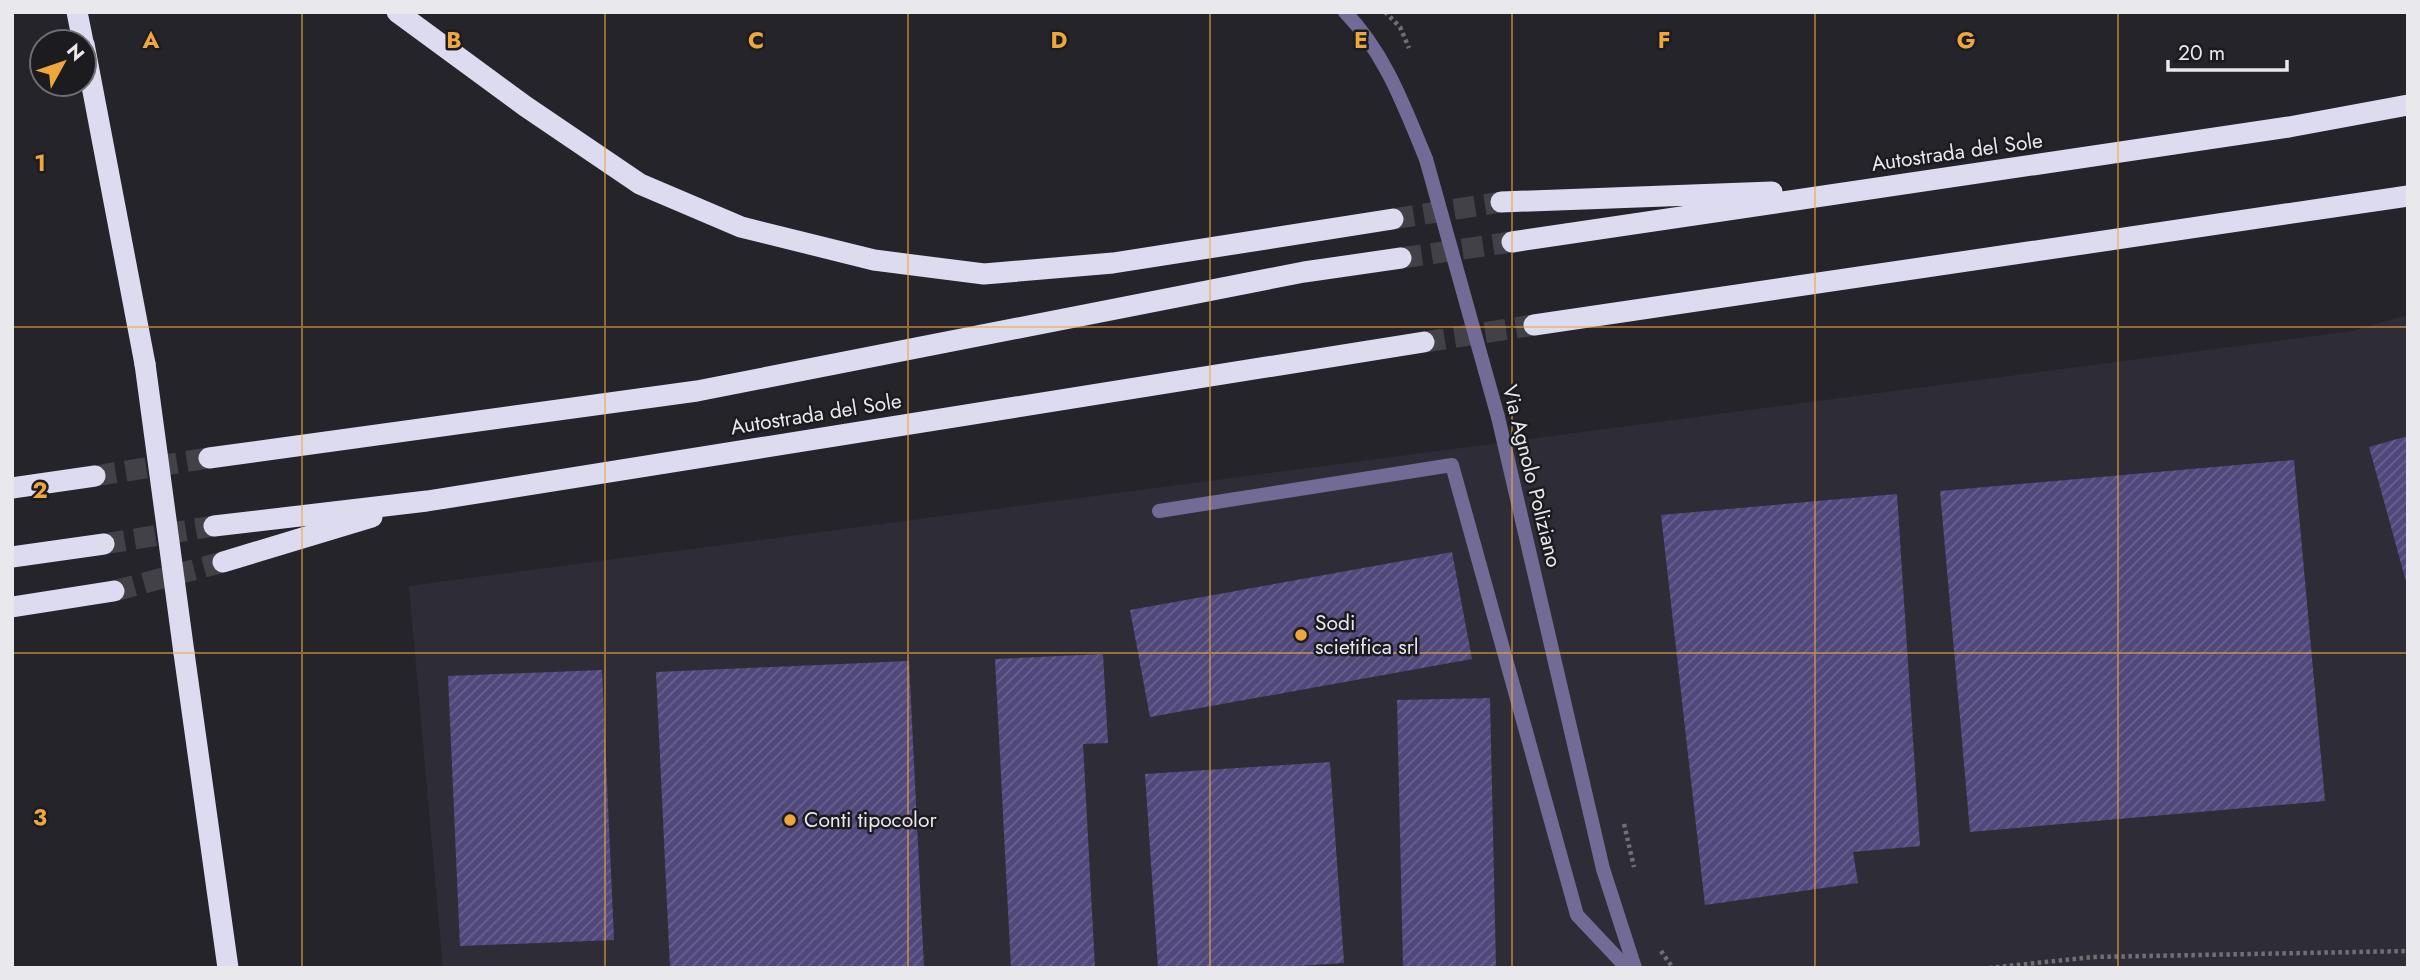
<svg xmlns="http://www.w3.org/2000/svg" width="2420" height="980" font-family="Jost,sans-serif">
  <style>
    .built { fill: #2e2d37 }
    .building { fill: url(#building-hatch) }
    .lines { fill: none; stroke-linecap: round; stroke-linejoin: round }
    .motorway-tunnel { stroke: #424147; stroke-width: 21; stroke-dasharray: 21 10; stroke-linecap: butt }
    .path { stroke: #706f74; stroke-width: 4.5; stroke-dasharray: 3.5 3.5; stroke-linecap: butt }
    .service { stroke: #716b95; stroke-width: 14 }
    .minor { stroke: #716b95; stroke-width: 14 }
    .motorway { stroke: #dddbf0; stroke-width: 21 }
    .minor-bridge { stroke: #716b95; stroke-width: 14 }
    .motorway-bridge { stroke: #dddbf0; stroke-width: 21 }
    .grid { fill: none; stroke: #eea73d; stroke-width: 2; stroke-opacity: 0.55 }
    .poi-dot { fill: #eea73d; stroke: #1b1b20; stroke-width: 2.5 }
    .labels { text-anchor: middle; dominant-baseline: central; stroke-width: 5; stroke-linejoin: round; paint-order: stroke }
    .street-label { font-size: 21px; fill: #e9e8ec; stroke: #1b1b20 }
    .poi-label { font-size: 21px; fill: #e9e8ec; stroke: #1b1b20; text-anchor: start }
    .grid-label { font-size: 23px; text-anchor: middle; font-weight: bold; fill: #eea73d; stroke: #1b1b20; stroke-width: 5; stroke-linejoin: round; paint-order: stroke }
  </style>
  <defs>
    <pattern id="building-hatch" width="6" height="6" patternUnits="userSpaceOnUse" patternTransform="scale(1.75)"><rect width="6" height="6" fill="#50477a"/><path d="M-1 1l2-2M0 6l6-6M5 7l2-2" fill="none" stroke="#69628d"/></pattern>
  </defs>
  <rect width="100%" height="100%" fill="#25242a"/>
  <!-- built -->
  <path class="built" d="M2408,315V968H443L409,586L2352,331Z"/>
  <!-- building -->
  <path class="building" d="M2408,436V585H2407L2369,447Z
    M2294,460L2325,801L1970,832L1940,491Z
    M1897,494L1920,846L1853,852L1858,883L1705,905L1661,515Z
    M1452,552L1472,659L1150,717L1130,610Z
    M1103,654L1108,743L1083,744L1095,968H1011L995,659Z
    M909,661L924,968H670L656,672Z
    M602,670L614,940L460,946L448,676Z
    M1490,698L1496,968H1403L1397,700Z
    M1330,762L1344,963L1271,968H1158L1145,774Z"/>
  <g class="lines">
    <!-- motorway-tunnel -->
    <path class="motorway-tunnel" d="M1393,219L1501,202
      M1401,258L1512,242
      M1424,342L1534,325
      M95,476L209,458
      M104,544L214,526
      M114,591L223,562"/>
    <!-- path -->
    <path class="path" d="M1385,12L1400,27L1409,48
      M1624,824L1634,867
      M1661,951L1673,968
      M1989,968L2093,957L2408,951"/>
    <!-- service -->
    <path class="service" d="M1159,511L1452,465L1577,915L1627,968"/>
    <!-- minor -->
    <path class="minor" d="M1345,12C1385,53 1404,106 1426,159
      M1498,417L1603,869L1635,968"/>
    <!-- motorway -->
    <path class="motorway" d="M77,12L83,42
      M397,12L525,106L640,184L741,227L874,260L984,274L1113,263L1393,219
      M84,44L145,364
      M1501,202L1772,192
      M1512,242L2289,127L2408,105
      M1534,325L2408,196
      M209,458L697,391L1304,272L1401,258
      M12,488L95,476
      M214,526L427,501L1424,342
      M12,557L104,544
      M223,562L372,517
      M12,607L114,591
      M184,653L228,968"/>
    <!-- minor-bridge -->
    <path class="minor-bridge" d="M1426,159L1498,417"/>
    <!-- motorway-bridge -->
    <path class="motorway-bridge" d="M145,364L184,653"/>
  </g>
  <!-- grid -->
  <path class="grid" d="M302,12V968M605,12V968M908,12V968M1210,12V968M1512,12V968M1815,12V968M2118,12V968M12,327H2408M12,653H2408"/>
  <!-- markers -->
  <g class="poi-dot">
    <circle cx="1301" cy="635" r="7"/>
    <circle cx="790" cy="820" r="7"/>
  </g>
  <g class="labels">
    <!-- street labels -->
    <g class="street-label">
      <text transform="translate(1957 152) rotate(-8)">Autostrada del Sole</text>
      <text transform="translate(816 414) rotate(-9)">Autostrada del Sole</text>
      <text transform="translate(1532 476) rotate(76)">Via Agnolo Poliziano</text>
    </g>
    <!-- poi labels -->
    <g class="poi-label">
      <text x="1315" y="623">Sodi<tspan x="1315" dy="24">scietifica srl</tspan></text>
      <text x="804" y="820">Conti tipocolor</text>
    </g>
  </g>
  <g class="grid-label">
    <text x="151" y="48">A</text>
    <text x="454" y="48">B</text>
    <text x="756" y="48">C</text>
    <text x="1059" y="48">D</text>
    <text x="1361" y="48">E</text>
    <text x="1664" y="48">F</text>
    <text x="1966" y="48">G</text>
    <text x="40" y="171">1</text>
    <text x="40" y="498">2</text>
    <text x="40" y="825">3</text>
  </g>
  <!-- border -->
  <rect width="2420" height="980" fill="none" stroke="#e9e8ec" stroke-width="28"/>
  <!-- north arrow -->
  <g transform="translate(63 63) rotate(50)"><circle r="33" fill="#1b1b20" stroke="#6d6d72" stroke-width="2"/>
  <path d="M0-5L12 26L0 18L-12 26Z" fill="#eea73d"/>
  <text y="-10" font-size="19" font-weight="bold" text-anchor="middle" fill="#e9e8ec">N</text>
  </g>
  <!-- scale -->
  <path d="M2168 60v10h119v-10" fill="none" stroke="#e9e8ec" stroke-width="3.5"/>
  <text x="2178" y="60" font-size="21" fill="#e9e8ec" stroke="#1b1b20" stroke-width="5" paint-order="stroke">20 m</text>
</svg>
